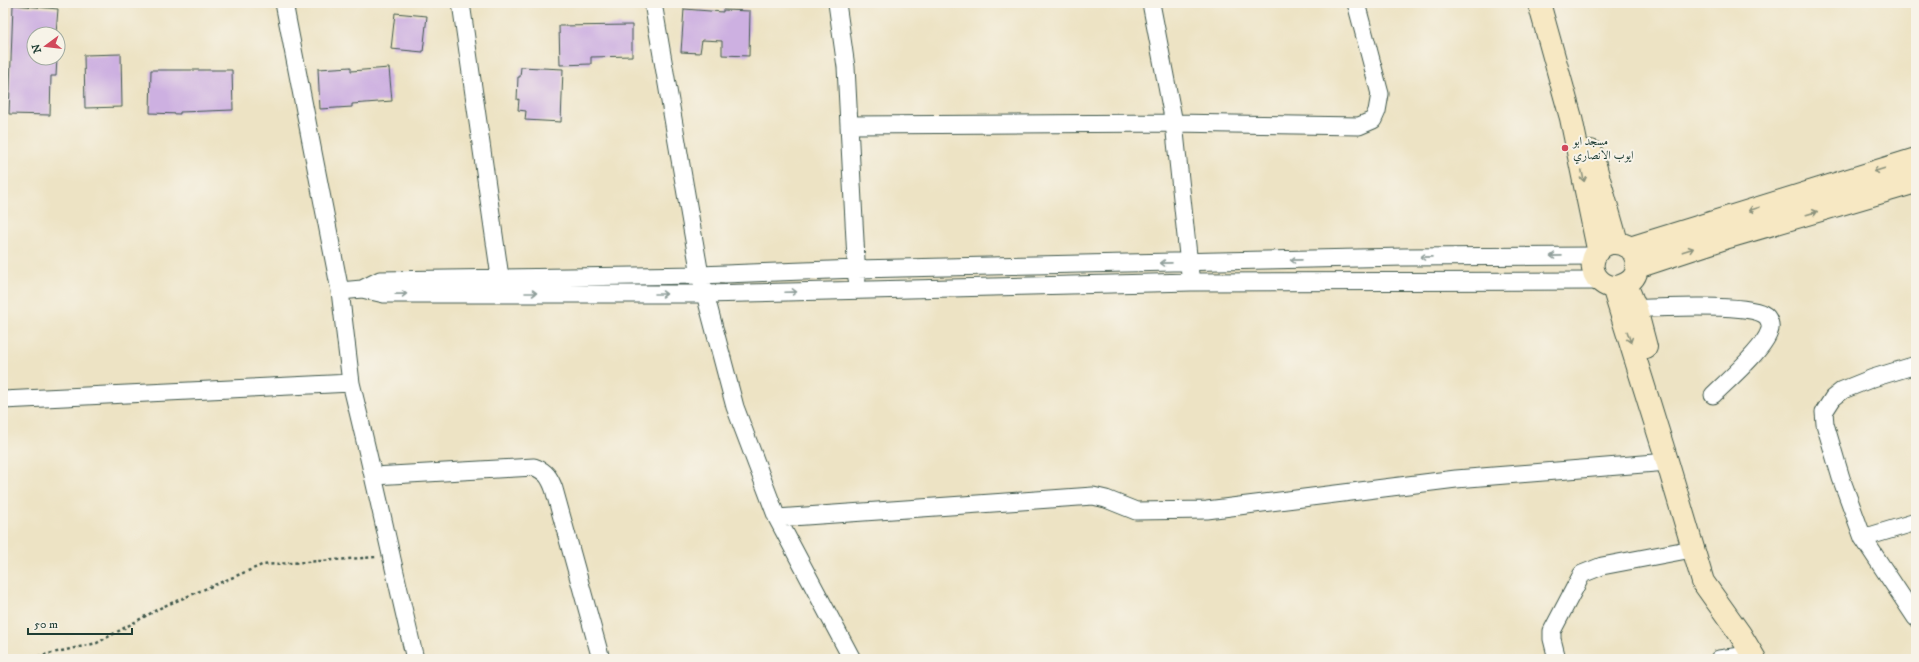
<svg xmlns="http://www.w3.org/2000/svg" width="1919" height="662" font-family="'IM FELL DW Pica',Amiri,serif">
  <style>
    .building { fill: #cdb0e1 }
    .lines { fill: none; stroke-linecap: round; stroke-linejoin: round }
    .street-casing { stroke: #3e564a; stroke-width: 19 }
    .secondary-casing { stroke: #3e564a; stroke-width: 24 }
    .path { stroke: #3e564a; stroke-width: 2.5; stroke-dasharray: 3 3; stroke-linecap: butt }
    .street { stroke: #fff; stroke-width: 17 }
    .secondary { stroke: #f7e8c3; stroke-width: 22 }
    .oneway { stroke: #8b927c }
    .oneway2 { stroke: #8f9e9a }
    .poi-dot { fill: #d1495b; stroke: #f7f3e8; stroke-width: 1.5 }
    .labels { text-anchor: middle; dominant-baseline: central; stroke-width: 4; stroke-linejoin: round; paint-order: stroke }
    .poi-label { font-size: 12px; fill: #1f3d34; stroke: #f7f3e8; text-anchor: start }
  </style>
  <rect width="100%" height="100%" fill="#f7f3e8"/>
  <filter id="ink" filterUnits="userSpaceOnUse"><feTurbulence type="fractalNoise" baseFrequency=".025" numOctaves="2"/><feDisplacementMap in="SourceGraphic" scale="8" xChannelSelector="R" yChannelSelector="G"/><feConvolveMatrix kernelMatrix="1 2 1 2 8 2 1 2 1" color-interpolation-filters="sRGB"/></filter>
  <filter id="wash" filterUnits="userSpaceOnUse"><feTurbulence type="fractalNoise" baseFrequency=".012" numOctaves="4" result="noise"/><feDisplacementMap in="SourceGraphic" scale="16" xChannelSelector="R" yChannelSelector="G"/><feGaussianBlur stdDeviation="0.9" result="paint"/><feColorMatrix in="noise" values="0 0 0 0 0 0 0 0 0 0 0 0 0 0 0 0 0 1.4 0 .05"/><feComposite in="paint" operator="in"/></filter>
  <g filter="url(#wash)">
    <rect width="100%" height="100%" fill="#ede3c4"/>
    <g id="blocks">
      <!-- building -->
      <path class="building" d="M13,5L58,9L56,34L34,33V58H57L56,76H51L50,115L9,114Z
        M684,9L723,12V10L750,11L749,56L722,55V41L702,40L700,53L681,52Z
        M395,13L427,16L423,52L391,49Z
        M632,25V56L591,57V64L560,65L559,26Z
        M121,54L122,107L85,108L84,55Z
        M351,67V71L389,68L392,101L352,104V107L320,109L318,69Z
        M521,67L563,69L561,122L525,120L526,111L518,110L519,99L517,100L518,77H520Z
        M151,70H232L233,110L180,112V114L150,113Z"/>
    </g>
  </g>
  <g filter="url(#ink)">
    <use href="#blocks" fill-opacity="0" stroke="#3e564a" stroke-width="1"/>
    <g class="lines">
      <defs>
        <path id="street" d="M284,3L340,291L351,383
          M461,3L500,277
          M653,3L700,275L735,407L777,518L852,659
          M837,3L846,67L857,279
          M1151,3L1174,123L1190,274
          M850,125L1174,123L1359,126L1373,120L1377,111L1380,94L1356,3
          M362,289L384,294H704L1191,282L1600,281
          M340,291L362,289L380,280L700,275L857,269L1404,257L1595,256
          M1624,309C1650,308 1744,303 1763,314C1769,317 1772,326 1769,332C1763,350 1727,381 1713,395
          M1916,365L1873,378L1843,390L1833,398L1824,412L1825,424L1841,478L1863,538L1916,618
          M3,400L351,383C374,475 393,567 415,659
          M374,476L534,467C546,471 550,478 554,489L601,659
          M777,518L1093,496L1106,499L1136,511L1207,510L1456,479L1668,462
          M1863,538L1916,522
          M1557,659L1552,639V631L1582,574L1602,566L1692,549
          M1719,659L1741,656"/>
        <path id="secondary" d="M1539,3L1571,118L1598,249
          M1591,151L1617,242
          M1630,248C1639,259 1641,277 1625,284C1618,288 1611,288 1604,284C1578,268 1601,229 1630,248L1916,159
          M1637,267L1725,238L1916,182
          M1626,284L1636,309L1646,347
          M1613,287L1665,454L1703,582L1740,634L1755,659"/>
      </defs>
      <!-- street casing -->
      <use href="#street" class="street-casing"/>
      <!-- secondary casing -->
      <use href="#secondary" class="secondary-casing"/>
      <!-- path -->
      <path class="path" d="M26,659L97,643L162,607L262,565L377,557"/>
      <!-- street -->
      <use href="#street" class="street"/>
      <!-- secondary -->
      <use href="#secondary" class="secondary"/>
    </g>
    <!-- one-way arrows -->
    <defs><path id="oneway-shaft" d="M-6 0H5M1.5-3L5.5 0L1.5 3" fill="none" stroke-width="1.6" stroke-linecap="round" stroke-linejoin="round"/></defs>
    <g class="oneway">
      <use href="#oneway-shaft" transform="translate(1879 170) rotate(163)"/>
      <use href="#oneway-shaft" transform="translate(1583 176) rotate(78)"/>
      <use href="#oneway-shaft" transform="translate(1754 209) rotate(163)"/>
      <use href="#oneway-shaft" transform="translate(1812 213) rotate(-16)"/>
      <use href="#oneway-shaft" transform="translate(1688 250) rotate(-18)"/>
      <use href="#oneway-shaft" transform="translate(1629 337) rotate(72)"/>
    </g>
    <g class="oneway2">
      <use href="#oneway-shaft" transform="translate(1556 256) rotate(179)"/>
      <use href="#oneway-shaft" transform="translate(1426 257) rotate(179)"/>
      <use href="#oneway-shaft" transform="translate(1296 260) rotate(179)"/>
      <use href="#oneway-shaft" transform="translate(1166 263) rotate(179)"/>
      <use href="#oneway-shaft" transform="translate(791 292) rotate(-2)"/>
      <use href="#oneway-shaft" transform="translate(531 293)"/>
      <use href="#oneway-shaft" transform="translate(401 294) rotate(-1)"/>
      <use href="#oneway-shaft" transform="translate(661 294)"/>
    </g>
  </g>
  <!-- markers -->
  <circle class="poi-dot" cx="1565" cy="148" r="4"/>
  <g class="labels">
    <!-- poi labels -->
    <g class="poi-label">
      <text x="1573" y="141">مسجد ابو<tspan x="1573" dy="14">ايوب الانصاري</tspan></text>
    </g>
  </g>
  <!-- margin -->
  <rect width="1919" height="662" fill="none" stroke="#f7f3e8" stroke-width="16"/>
  <!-- north arrow -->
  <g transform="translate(46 46) rotate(255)"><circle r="19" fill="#f7f3e8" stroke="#a1aaa0"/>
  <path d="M0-3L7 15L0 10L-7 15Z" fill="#d1495b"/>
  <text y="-6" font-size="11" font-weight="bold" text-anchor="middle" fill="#1f3d34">N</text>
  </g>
  <!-- scale -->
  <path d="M28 628v6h104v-6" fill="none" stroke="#1f3d34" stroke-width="2"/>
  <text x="34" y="628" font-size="12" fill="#1f3d34" stroke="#f7f3e8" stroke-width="3" paint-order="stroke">50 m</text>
</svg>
